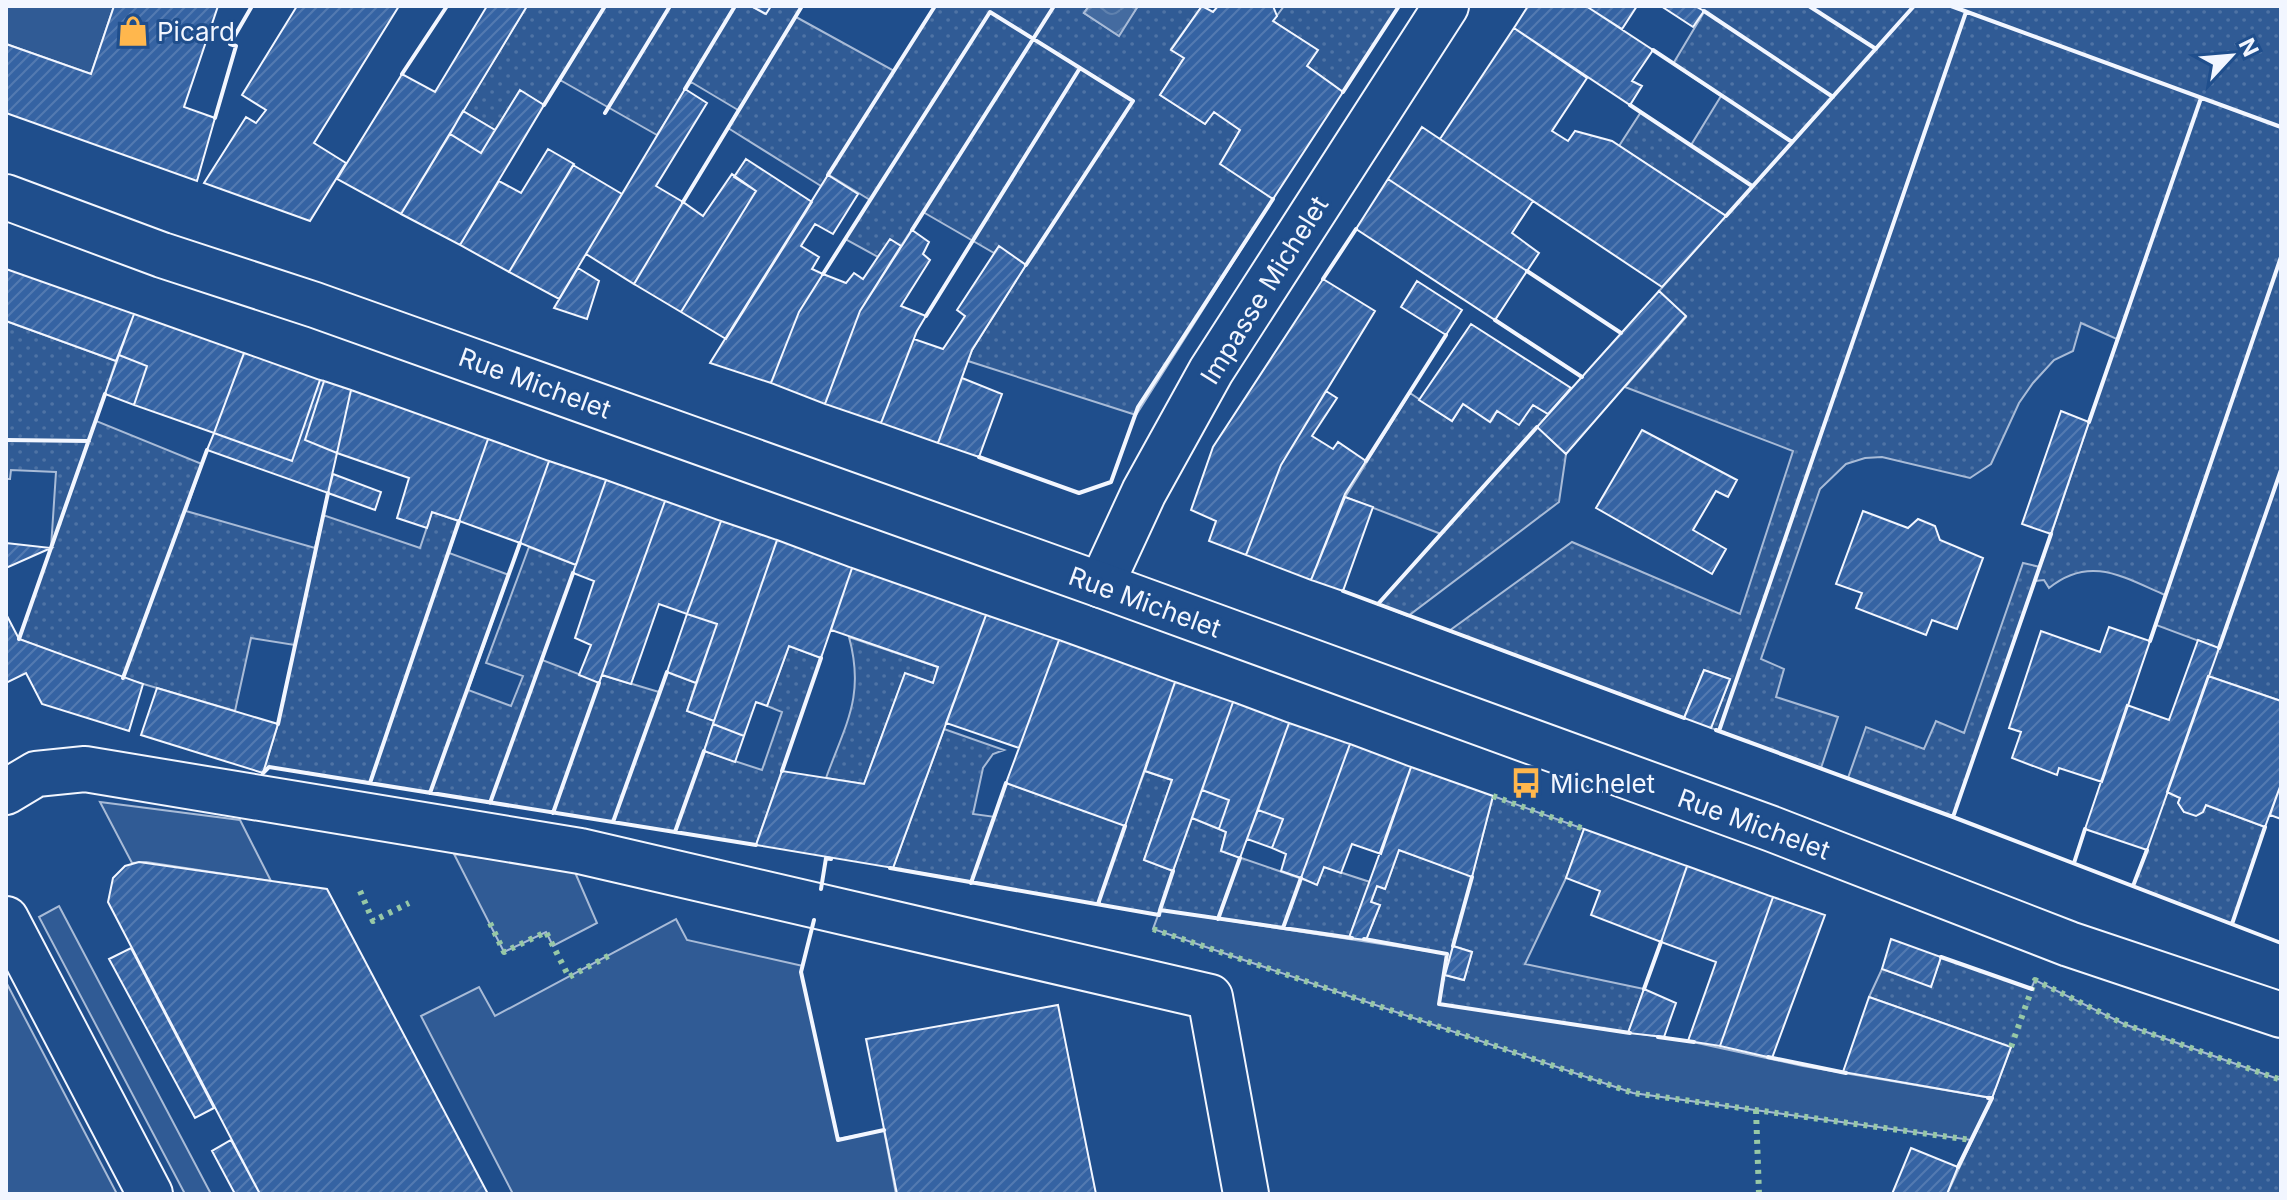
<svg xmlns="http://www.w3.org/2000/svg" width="2287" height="1200" font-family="Inter,sans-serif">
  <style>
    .built { fill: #305b95; stroke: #a8bbd7; stroke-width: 2 }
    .garden { fill: url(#garden-dots); stroke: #a8bbd7; stroke-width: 2; fill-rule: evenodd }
    .water { fill: url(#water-waves); stroke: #a8bbd7; stroke-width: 2 }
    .building { fill: url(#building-hatch); stroke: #f2f6ff; stroke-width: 2 }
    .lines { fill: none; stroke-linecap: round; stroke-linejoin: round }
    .minor-casing { stroke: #f2f6ff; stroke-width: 48 }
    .major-casing { stroke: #f2f6ff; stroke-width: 48 }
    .minor { stroke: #1f4e8c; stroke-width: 44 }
    .major { stroke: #1f4e8c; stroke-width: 44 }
    .hedge { stroke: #97c8a6; stroke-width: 6; stroke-dasharray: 4 6; stroke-linecap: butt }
    .wall { stroke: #f2f6ff; stroke-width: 4 }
    .labels { text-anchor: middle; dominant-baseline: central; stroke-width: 6; stroke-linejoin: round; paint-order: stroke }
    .poi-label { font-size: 26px; fill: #f2f6ff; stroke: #1f4e8c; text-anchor: start }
    .street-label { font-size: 26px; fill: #f2f6ff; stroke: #1f4e8c }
  </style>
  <defs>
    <pattern id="garden-dots" width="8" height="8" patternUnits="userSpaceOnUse" patternTransform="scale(2)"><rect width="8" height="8" fill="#305b95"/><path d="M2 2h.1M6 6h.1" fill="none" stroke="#4e73a5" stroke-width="1.8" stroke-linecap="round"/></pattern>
    <pattern id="water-waves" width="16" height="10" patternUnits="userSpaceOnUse" patternTransform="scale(2)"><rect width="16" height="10" fill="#446ba0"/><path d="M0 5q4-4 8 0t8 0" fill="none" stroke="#5f81ae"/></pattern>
    <pattern id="building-hatch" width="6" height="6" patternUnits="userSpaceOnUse" patternTransform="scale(2)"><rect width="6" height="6" fill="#3563a3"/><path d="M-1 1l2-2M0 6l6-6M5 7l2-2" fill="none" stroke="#537ab1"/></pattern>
  </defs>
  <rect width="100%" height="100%" fill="#1f4e8c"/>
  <!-- built -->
  <path class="built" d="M6,6H114L91,74L6,44Z
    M100,802L240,820L271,881L146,862L132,863Z
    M454,854L574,870L597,923L553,946L546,932L504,952Z
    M59,906L211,1194H185L39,917Z
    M1160,910L1447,954L1440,1004L1688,1041L1803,1066L1992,1098L1971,1140L1633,1093L1153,929Z
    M676,919L687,940L803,966L801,972L838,1139L884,1130L896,1194H513L421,1016L479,987L495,1016Z
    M6,982L117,1194H6Z"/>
  <!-- garden -->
  <path class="garden" d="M527,6H751L765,14L771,6H802L796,17L894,71L935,6H1089L1084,13L1118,35L1138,6H1202L1171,49L1184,58L1160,95L1205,124L1214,112L1240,130L1221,164L1273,199L1136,415L968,361L972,350L1026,265L999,247L994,253L923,212L901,246L890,240L878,257L845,239L870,200L829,175L821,186L728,128L738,110L691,82L657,135L560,80L544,105L520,91L495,130L463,111Z
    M1284,6H1399L1343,92L1307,66L1317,50L1273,21Z
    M1695,6H2281V701L2208,676L2218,648L2156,625L2165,595C2123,577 2090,555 2049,588L2044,580L2035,581L1953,817L1848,778L1866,727L1924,749L1936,721L1964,733L2023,563L2040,567L2117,339L2081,323L2073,351L2054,360L2033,383L2019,403L1991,464L1970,478L1882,457L1865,458L1846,464L1820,489L1761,659L1784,669L1776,697L1838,717L1821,768L1711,728L1730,679L1704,670L1684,718L1449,631L1572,542L1740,614L1793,451L1625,387L1686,317L1659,291L1726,216L1619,146L1641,112L1691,145L1721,96L1673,64L1704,12Z
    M6,321L116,361L96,421L202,464L186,511L315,548L323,515L420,548L432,512L459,521L449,553L509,575L468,690L511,706L523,676L486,663L529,547L576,565L542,660L599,682L602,675L659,692L667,672L696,683L687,711L714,721L704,751L762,770L782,712L767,706L789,646L821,658L756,845L269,767L263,773L278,724L295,645L251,638L235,711L123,678L19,639L51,548L56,472L11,470L10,479H6Z
    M1410,393L1452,421L1463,404L1491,421L1497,411L1533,405L1548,414L1538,427L1566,454L1559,502L1408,616L1378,604L1441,534L1345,497Z
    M849,637L938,667L933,683L905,674L864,784L826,778C846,723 865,696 849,637Z
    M944,729L1004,750L993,754L983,768L973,814L995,817L1006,783L1124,825L1145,771L1172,780L1144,860L1173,871L1192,818L1226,832L1221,851L1317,884L1324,867L1370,882L1349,938L1160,910L1159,915L893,868Z
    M2167,792L2180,798L2178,803L2184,812L2206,805L2265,827L2232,924L2133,886Z
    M1493,796L1584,829L1566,878L1525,964L1644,989L1628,1033L1439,1004L1447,954L1366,940L1380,905L1371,902L1377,886L1385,889L1399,850L1472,876ZM1453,946L1472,952L1464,980L1445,975Z
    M1941,957L2031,989L2035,980L2124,1024L2281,1080V1194H1947L1992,1098L2011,1047L1869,997L1882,969L1931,986Z"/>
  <!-- water -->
  <path class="water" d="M1089,6H1138L1119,36L1084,13Z"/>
  <!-- building -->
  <path class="building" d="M114,6H218L184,107L215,118L197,181L6,113V44L91,74Z
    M297,6H399L314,143L346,163L310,221L204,183L246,117L256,123L266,110L242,95Z
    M487,6H527L401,214L337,179L402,74L435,92Z
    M751,6H771L766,14Z
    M1202,6L1213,12L1218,6H1273L1277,16L1273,21L1318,50L1307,66L1343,92L1273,199L1220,164L1240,130L1214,112L1205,124L1160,95L1184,58L1171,50Z
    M1528,6H1586L1653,50L1632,81L1642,86L1630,105L1514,28Z
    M1586,6H1637L1622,29Z
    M1661,6H1695L1704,11L1693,27Z
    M1514,28L1587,78L1552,131L1568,141L1575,131L1612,141L1726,216L1662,287L1440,139Z
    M685,89L707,103L656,186L683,202L634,284L586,254Z
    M520,90L544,105L460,245L401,214L450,134L481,153Z
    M463,111L495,130L481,153L450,134Z
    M1422,127L1533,201L1512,233L1539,253L1527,271L1388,179Z
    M548,149L574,164L509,272L460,245L499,181L521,193Z
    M746,159L812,202L726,339L681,312L756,191L734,177Z
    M573,165L622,194L559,299L509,272Z
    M732,174L756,191L681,312L634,284L683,202L703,216Z
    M828,175L858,194L833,234L815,224L801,246L819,257L812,269L823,274L799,312L771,383L710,363Z
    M1388,179L1527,271L1495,320L1356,229Z
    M912,230L929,242L923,254L930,260L901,306L926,316L917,331L881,423L825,404L860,311Z
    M890,239L901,246L860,311L825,404L771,383L799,312L823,274L846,283L854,273L863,279Z
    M999,246L1026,265L972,350L938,443L881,423L914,339L943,349L965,316L957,310Z
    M578,268L599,281L587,319L554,308Z
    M6,269L134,314L116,361L6,321Z
    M1323,279L1375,311L1281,465L1246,555L1209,541L1216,521L1191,510L1213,447Z
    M1417,281L1462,310L1446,335L1401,307Z
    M1659,291L1686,316L1566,454L1537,427Z
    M134,314L244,353L214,433L134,405L147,366L119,355Z
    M1471,324L1571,388L1548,414L1533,405L1519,425L1497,411L1490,422L1463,404L1452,421L1419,400Z
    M244,353L320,380L292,461L214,433Z
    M119,355L147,366L134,405L105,394Z
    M962,378L1002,394L979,457L938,443Z
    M320,380L324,381L305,440L337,453L328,493L207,450L214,433L292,461Z
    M324,381L351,390L337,453L305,440Z
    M351,390L488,439L459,521L432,512L427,528L397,518L409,478L337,453Z
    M1326,391L1337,398L1312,436L1333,449L1338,442L1366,461L1345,494L1311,580L1246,555L1281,465Z
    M2061,411L2089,422L2051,534L2022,524Z
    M1642,430L1737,480L1728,497L1716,491L1693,530L1726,549L1712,574L1596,508Z
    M488,439L549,461L520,543L459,521Z
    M549,461L606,480L576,565L520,543Z
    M333,474L381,492L375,510L328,493Z
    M606,480L665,501L599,683L579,675L591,645L575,638L594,581L573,573Z
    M1345,497L1373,507L1343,591L1311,580Z
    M665,501L721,521L687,614L659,604L631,684L602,675Z
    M1863,511L1908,528L1918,519L1935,526L1940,540L1983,558L1957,629L1932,620L1926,635L1856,608L1862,593L1836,584Z
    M721,521L777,540L714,721L687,711L717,624L687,614Z
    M777,540L852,568L821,658L789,646L767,706L756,702L744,736L713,724Z
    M6,543L51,548L6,568Z
    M852,568L986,615L893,868L756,845L782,771L864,784L905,673L933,683L938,667L831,630Z
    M6,614L19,639L143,684L129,731L42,704L26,673L6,683Z
    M687,614L717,624L696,683L667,672Z
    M986,615L1059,640L1019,748L946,723Z
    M2109,627L2150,641L2102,782L2059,768L2057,775L2012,758L2021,732L2009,728L2041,631L2100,652Z
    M1059,640L1175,682L1125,826L1006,783Z
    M2198,640L2219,648L2147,850L2085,829L2127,705L2169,720Z
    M1704,670L1730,679L1711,728L1684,718Z
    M2208,676L2281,701V784L2265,827L2206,805L2203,812L2196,816L2184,812L2178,803L2180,798L2167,792Z
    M1175,682L1233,702L1173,871L1144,860L1172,780L1145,771Z
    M157,688L278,724L263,773L141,735Z
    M1233,702L1289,723L1240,858L1221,851L1226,832L1219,829L1229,800L1202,790Z
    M1289,723L1350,744L1301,878L1281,871L1286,854L1272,848L1283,819L1258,810Z
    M713,724L744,736L735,762L704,751Z
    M1350,744L1411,767L1381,854L1352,844L1341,873L1324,867L1317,885L1301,878Z
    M1411,767L1493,796L1472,877L1399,850L1385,889L1377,886L1371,902L1380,905L1366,940L1349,938Z
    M2281,784V819L2270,815Z
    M1202,790L1229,800L1219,829L1192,818Z
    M1258,810L1283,819L1272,848L1247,839Z
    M1584,829L1687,866L1661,942L1591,915L1600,891L1566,878Z
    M139,862L327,889L488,1194H260L108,902L113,878L125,866Z
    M1687,866L1773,897L1720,1046L1688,1041L1716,962L1661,942Z
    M1773,897L1825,915L1772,1058L1720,1046Z
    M1891,939L1941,957L1931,987L1882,969Z
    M1453,946L1472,952L1464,980L1445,975Z
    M131,948L214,1108L195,1118L109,959Z
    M1644,989L1676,1003L1664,1037L1628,1033Z
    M1869,997L2011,1047L1992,1098L1843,1072Z
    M1058,1005L1096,1194H897L866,1039Z
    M231,1140L260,1194H235L212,1151Z
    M1911,1148L1958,1167L1947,1194H1892Z"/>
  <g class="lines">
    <defs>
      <path id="minor" d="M1101,585L1144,492L1211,371L1446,6
        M6,792L36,774L85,769L580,851L1210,997L1246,1194"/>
      <path id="major" d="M6,197L162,255L315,305L1101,585L1772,829L2069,944L2281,1015
        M6,919L150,1194"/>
    </defs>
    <!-- minor casing -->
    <use href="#minor" class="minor-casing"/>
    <!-- major casing -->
    <use href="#major" class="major-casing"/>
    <!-- minor -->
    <use href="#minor" class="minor"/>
    <!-- major -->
    <use href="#major" class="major"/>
    <!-- hedge -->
    <path class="hedge" d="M1493,796L1584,829
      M360,891L373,921L409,903
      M490,923L504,952L546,932L569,977L610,955
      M1153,929L1633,1093L1971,1140
      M2011,1047L2035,980L2124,1024L2281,1080
      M1756,1110L1759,1194"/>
    <!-- wall -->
    <path class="wall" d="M1809,6L1876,49
      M1951,6L2281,127
      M1704,11L1833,97
      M1653,50L1792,142
      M402,74L447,6
      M685,89L735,6
      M1343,92L1399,6
      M544,105L605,6
      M1630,105L1752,186
      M605,113L670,6
      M215,118L236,46L230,44L252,6
      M828,175L935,6
      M683,202L802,6
      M1726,216L1914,6
      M912,230L1054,6
      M1527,271L1621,333
      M823,274L990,12L1133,101L1026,265
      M1323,279L1356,229
      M926,316L1080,68
      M1495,320L1582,377
      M2089,422L2201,98
      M6,440L89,441
      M979,457L1079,493L1111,482L1138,407L1273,199
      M1366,461L1446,335
      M1343,591L1684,718
      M1378,604L1537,427
      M19,639L105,394
      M2150,641L2281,257
      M2219,648L2281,470
      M123,678L207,450
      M278,724L328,493
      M1716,730L1953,817L2281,943
      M1719,731L1966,12
      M782,771L821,658
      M263,773L269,767L756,845
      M370,783L459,521
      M430,793L520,543
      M490,803L573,573
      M553,813L599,683
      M1953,817L2051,534
      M613,822L667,672
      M675,832L704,751
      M2074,863L2085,829
      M890,868L1159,915L1160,910L1352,938
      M971,883L1006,783
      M2133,886L2147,850
      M821,889L826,858L831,859
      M1098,904L1125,826
      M1160,910L1173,871
      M1218,919L1240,858
      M814,920L801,972L838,1140L884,1130
      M2232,924L2265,827
      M1283,928L1301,878
      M1364,939L1447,954L1439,1004L1630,1033
      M1453,946L1472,877
      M1941,957L2032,989
      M1644,989L1661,942
      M1658,1037L1694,1042
      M1768,1057L1846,1073
      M1958,1167L1992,1098H1988"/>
  </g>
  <!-- icons -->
  <defs>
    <symbol id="shop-bare" viewBox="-9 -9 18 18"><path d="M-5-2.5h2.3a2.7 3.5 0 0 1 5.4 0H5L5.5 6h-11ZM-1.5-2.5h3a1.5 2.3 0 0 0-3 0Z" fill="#ffb74d" stroke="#1f4e8c" stroke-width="2.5" paint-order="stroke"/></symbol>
    <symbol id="bus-bare" viewBox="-9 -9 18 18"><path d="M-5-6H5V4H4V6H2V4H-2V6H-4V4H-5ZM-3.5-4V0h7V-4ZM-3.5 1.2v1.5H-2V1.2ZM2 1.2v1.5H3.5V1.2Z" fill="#ffb74d" stroke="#1f4e8c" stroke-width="2.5" paint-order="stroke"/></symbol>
  </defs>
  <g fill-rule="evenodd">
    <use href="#shop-bare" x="111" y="9" width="44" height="44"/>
    <use href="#bus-bare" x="1504" y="761" width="44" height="44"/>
  </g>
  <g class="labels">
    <!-- poi labels -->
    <g class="poi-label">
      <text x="157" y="31">Picard</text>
      <text x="1550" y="783">Michelet</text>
    </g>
    <!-- street labels -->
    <g class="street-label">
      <text transform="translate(1264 290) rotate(-58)">Impasse Michelet</text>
      <text transform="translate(535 383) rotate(20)">Rue Michelet</text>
      <text transform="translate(1145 602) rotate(20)">Rue Michelet</text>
      <text transform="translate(1754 824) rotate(20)">Rue Michelet</text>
    </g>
  </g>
  <!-- border -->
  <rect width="2287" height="1200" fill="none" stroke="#f2f6ff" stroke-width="16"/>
  <!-- north arrow -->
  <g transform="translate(2231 56) rotate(64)" stroke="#1f4e8c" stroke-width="6" paint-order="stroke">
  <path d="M0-6L14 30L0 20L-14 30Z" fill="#f2f6ff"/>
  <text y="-12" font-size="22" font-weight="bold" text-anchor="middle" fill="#f2f6ff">N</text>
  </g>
</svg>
